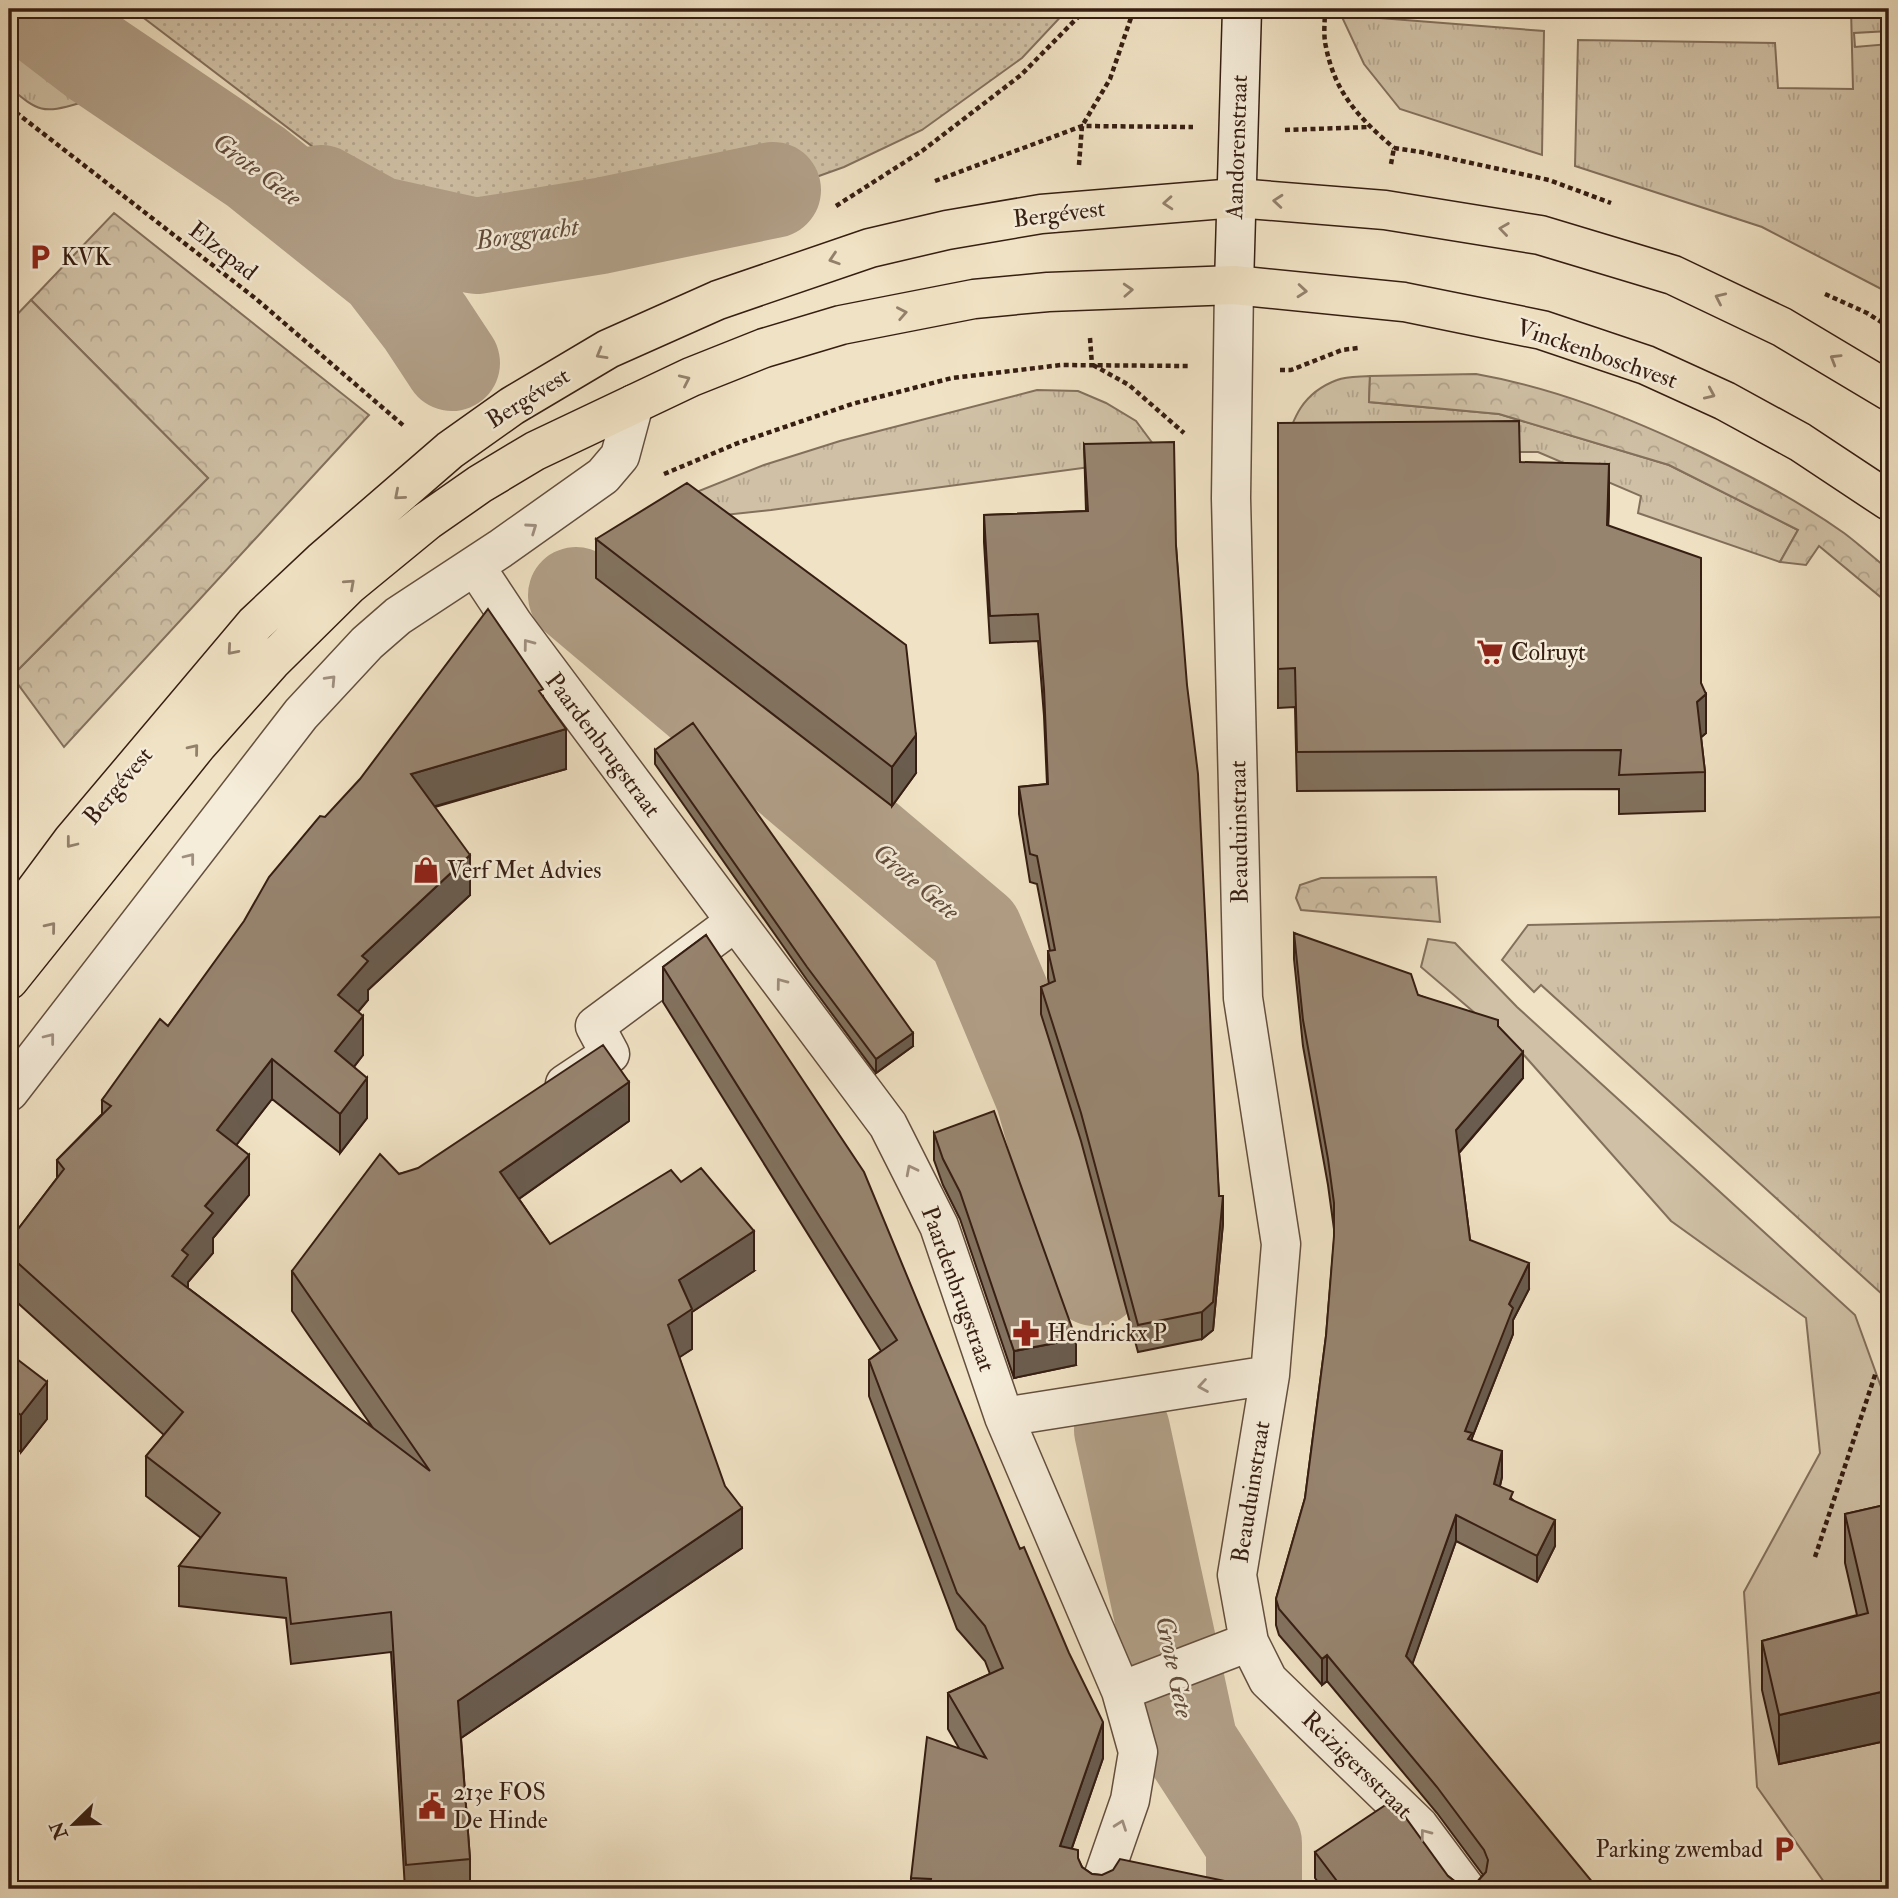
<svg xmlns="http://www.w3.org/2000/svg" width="1898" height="1898" font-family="'IM FELL Double Pica',serif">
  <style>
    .grass { fill: url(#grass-tufts); stroke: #83705c; stroke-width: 2 }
    .forest { fill: url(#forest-crowns); stroke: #83705c; stroke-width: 2 }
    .park { fill: url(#park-dots); stroke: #83705c; stroke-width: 2 }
    .pitch { fill: #d0c1a6; stroke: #83705c; stroke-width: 2 }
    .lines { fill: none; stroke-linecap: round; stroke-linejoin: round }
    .river { stroke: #b19f87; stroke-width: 96 }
    .minor-casing { stroke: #644f3e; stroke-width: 41 }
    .secondary-casing { stroke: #361e12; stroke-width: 41 }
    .primary-casing { stroke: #361e12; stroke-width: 41 }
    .path { stroke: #361e12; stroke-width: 4.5; stroke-dasharray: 5 3.5; stroke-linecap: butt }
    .minor { stroke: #f5ecd9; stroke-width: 38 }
    .secondary { stroke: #f5ecd9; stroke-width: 38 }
    .primary { stroke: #f0e2c4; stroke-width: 38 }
    .wall { fill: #82725f; stroke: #361e12; stroke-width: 2 }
    .shaded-wall { fill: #6a5c4e; stroke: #361e12; stroke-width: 2 }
    .building { fill: #97846f; stroke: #361e12; stroke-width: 2 }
    .oneway { stroke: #93806b }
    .oneway2 { stroke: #9f8f7f }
    .labels { text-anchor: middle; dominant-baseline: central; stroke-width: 5; stroke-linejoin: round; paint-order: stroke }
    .street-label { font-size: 24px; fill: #361e12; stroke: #f5ecd9 }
    .poi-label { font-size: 24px; fill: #361e12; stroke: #f5ecd9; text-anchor: start }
    .water-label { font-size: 26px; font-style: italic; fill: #614b3b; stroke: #f5ecd9 }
  </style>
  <defs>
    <pattern id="grass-tufts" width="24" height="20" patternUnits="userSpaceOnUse" patternTransform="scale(1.75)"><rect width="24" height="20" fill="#d0c1a6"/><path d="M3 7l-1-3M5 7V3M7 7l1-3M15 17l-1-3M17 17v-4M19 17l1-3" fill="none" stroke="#b3a58e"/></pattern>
    <pattern id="forest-crowns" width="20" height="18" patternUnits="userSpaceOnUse" patternTransform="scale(1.75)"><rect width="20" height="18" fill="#d0c1a6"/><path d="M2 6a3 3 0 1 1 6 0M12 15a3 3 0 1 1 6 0" fill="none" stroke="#b3a58e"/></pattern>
    <pattern id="park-dots" width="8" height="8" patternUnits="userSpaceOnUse" patternTransform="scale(1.75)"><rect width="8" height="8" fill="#d0c1a6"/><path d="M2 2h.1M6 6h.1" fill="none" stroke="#b3a58e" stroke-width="1.8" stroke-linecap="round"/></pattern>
  </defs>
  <rect width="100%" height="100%" fill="#f0e2c4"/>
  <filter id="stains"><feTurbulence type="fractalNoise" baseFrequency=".00286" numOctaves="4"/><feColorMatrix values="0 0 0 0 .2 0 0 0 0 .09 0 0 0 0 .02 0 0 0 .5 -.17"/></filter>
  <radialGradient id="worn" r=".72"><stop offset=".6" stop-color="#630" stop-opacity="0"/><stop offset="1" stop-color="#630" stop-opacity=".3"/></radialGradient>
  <!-- grass -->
  <path class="grass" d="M1851,9H1889V31L1854,33L1855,47L1889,44V100L1882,107L1889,114V293L1762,227L1575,166L1578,40L1775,43L1778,88L1853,89Z
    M1341,15L1544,31L1542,155L1400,109L1364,64Z
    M9,34L80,103C42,114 39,112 9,87Z
    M1370,376L1369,402L1499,414L1669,465L1798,530L1780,562L1638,513L1641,496L1538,452L1283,451C1293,418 1302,393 1337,380C1347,376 1360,377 1370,376Z
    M1037,390L1078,391L1106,403L1136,421L1165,460L1127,462L771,510L678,520L669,503L764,465L840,441Z
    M1889,917V1295H1883L1541,985L1534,992L1502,960L1528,925Z"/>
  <!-- forest -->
  <path class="forest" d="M114,213L369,415L64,747L12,676L208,478L31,300Z
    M1476,374C1555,388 1628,417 1701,452C1750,476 1799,501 1844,533C1860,545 1874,558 1889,570V604L1819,546L1806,565L1780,562L1798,530L1669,465L1499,414L1369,402L1370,376Z
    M1436,877L1440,922L1301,910L1296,898L1300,885L1321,878Z"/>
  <!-- park -->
  <path class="park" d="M132,9H1068L1022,58L922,130L844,167L674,228L626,235L595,203L571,199L439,218L376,195Z"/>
  <!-- pitch -->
  <path class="pitch" d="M31,300L208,478L12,676L9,672V323Z
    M1428,939L1455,943L1517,1007L1855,1315L1889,1409V1889H1829L1757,1787L1744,1592L1820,1453L1806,1318L1671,1221L1523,1054L1421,967Z"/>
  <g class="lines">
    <!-- river -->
    <path class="river" d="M31,9L95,58L256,167L385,270L425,322L452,363
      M321,193L377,224L476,246L600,226L773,190
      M576,595L975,932L1043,1095L1095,1278
      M1122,1430L1190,1744L1254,1843V1889"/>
    <defs>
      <path id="minor" d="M1234,285L1231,498L1243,998L1281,1244L1270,1375L1237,1575L1249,1642L1268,1680L1419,1826L1466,1889
        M475,566L514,625L888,1125L939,1226L1004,1417L1121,1691L1138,1752L1130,1800L1099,1889
        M565,1084L610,1054L595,1026L735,922
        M9,1092L301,714L367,643L398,616L500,549L603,476L620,456L634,404
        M1004,1417L1270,1375
        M1121,1691L1249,1642"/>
      <path id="secondary" d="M1234,285L1242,9"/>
      <path id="primary" d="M9,926L72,841L255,624L323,560L450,450L512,406L608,349L718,300L870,248L947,230L1041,214L1236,198L1385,210L1540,235L1673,275L1782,327L1889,391
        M9,980L198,744L271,662L349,585L427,521L480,484L535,451L691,377L764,348L841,325L974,299L1048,292L1234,285L1404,302L1542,330L1646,365L1725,401L1800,442L1889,501"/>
    </defs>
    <!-- minor casing -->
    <use href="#minor" class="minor-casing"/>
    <!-- secondary casing -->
    <use href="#secondary" class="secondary-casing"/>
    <!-- primary casing -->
    <use href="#primary" class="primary-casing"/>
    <!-- path -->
    <path class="path" d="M1325,9C1325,21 1323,35 1326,47C1335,93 1359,118 1394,148
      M9,107L255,298L404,426
      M1285,130L1370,127
      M1394,148L1421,152L1549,180L1611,203
      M1391,164L1394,148
      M1079,165L1082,126L1110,79L1134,9
      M935,181L1082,126L1193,127
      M836,206L922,151L1021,75L1086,9
      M1825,294L1867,313L1889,327
      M1090,338L1092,365
      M1093,365L1129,385L1184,433
      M1280,370H1291L1342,350L1358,348
      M664,474L738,443L852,404L952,378L1061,365L1188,366
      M1815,1557L1876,1372"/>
    <!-- minor -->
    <use href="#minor" class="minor"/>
    <!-- secondary -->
    <use href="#secondary" class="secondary"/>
    <!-- primary -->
    <use href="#primary" class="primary"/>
  </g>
  <!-- wall -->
  <path class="wall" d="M1278,423L1520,462L1609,503L1608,525L1701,683L1706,733L1701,737L1705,772V811L1619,814V789L1297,791L1295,707L1278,708Z
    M1084,444L1176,546L1219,1196L1223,1223L1213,1330L1202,1339L1138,1352L1081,1141L1041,1014V987L1049,984L1048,978V951H1050L1037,884L1030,882L1019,814V787L1047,784L1044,716L1038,641L990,643L984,542V515L1086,511Z
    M596,539L916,773L892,806L596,578Z
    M543,696L566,769L435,807L470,895L368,990V1000L358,1012L363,1055L354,1067L367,1118L340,1153L272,1099L236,1145L249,1195L213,1238V1253L188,1282V1288L373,1428L292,1311V1271L399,1174L629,1121L519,1199L550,1244L754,1271L692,1312V1349L679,1357L742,1548L461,1738L470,1859V1889H405L391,1652L291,1664L286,1618L179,1606V1566L201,1538L146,1496V1456L164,1435L9,1295V1241L57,1178V1160L102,1114V1100L168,1026L325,817Z
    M655,750L913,1046L876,1073L807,980L655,764Z
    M1294,933L1418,995L1498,1026L1523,1078L1459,1153L1470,1240L1529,1289L1513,1320V1334L1472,1438V1441L1502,1477L1500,1486L1555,1546L1537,1582L1456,1541L1412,1664L1594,1889H1323L1315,1878V1852L1448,1876L1457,1883L1468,1885L1478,1881L1483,1875L1437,1813L1327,1681L1322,1685L1279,1635L1276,1625V1599L1305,1498L1326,1336L1334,1241V1229L1328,1185L1303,1046L1294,959Z
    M706,935L1103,1758L1072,1848L1082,1867L1092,1874L1225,1889H911V1878L959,1748L948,1729V1693L990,1674L985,1661L957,1629L869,1396V1360L881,1351L663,1002V967Z
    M934,1133L1076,1365L1014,1378L960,1219L943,1185L934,1160Z
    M9,1353L47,1419L21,1452L15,1448L9,1456Z
    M1889,1504V1780L1881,1742L1779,1764L1762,1690V1641L1857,1615L1845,1563V1514Z"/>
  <!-- shaded-wall -->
  <path class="shaded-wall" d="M1609,464V503L1607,563V525Z
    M1706,694V733L1697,741V702Z
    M566,729V769L411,813V774Z
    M916,735V773L892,806V767Z
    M470,855V895L368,990V1000L338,1035V995L362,956Z
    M363,1016V1055L335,1091V1051Z
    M913,1033V1046L876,1073V1059Z
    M1523,1052V1078L1456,1156V1130Z
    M272,1059V1099L217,1170V1130Z
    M367,1078V1118L340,1153V1114Z
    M629,1082V1121L500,1212V1172Z
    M249,1155V1195L213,1238V1253L188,1282V1295L172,1276L182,1250L205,1206Z
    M1223,1196V1223L1213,1330L1202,1339V1312Z
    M754,1231V1271L692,1312V1349L668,1365V1325L679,1280Z
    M1529,1263V1289L1513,1320V1334L1472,1438V1459L1465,1431L1509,1304Z
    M1076,1339V1365L1014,1378V1351Z
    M47,1382V1419L21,1452V1415Z
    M15,1411V1448L9,1456V1419Z
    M1502,1451V1477L1494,1510V1484Z
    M742,1508V1548L458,1740V1701Z
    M1456,1515V1541L1406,1682V1656Z
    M1555,1520V1546L1537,1582V1556Z
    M1327,1655V1681L1322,1685V1659Z
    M1881,1692V1742L1779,1764V1715Z
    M1103,1722V1758L1060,1882V1846Z"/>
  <!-- building -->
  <path class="building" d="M1519,421L1520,462L1609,464L1607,525L1701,558V683L1706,694L1697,702L1705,772L1619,775L1621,750L1297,752L1295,668L1278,669V423Z
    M1174,442L1176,546L1187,685L1198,774L1219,1196H1223L1213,1302L1202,1312L1138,1325L1081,1113L1041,987L1055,981L1048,951L1055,950L1037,856L1030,854L1019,787L1048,784L1044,689L1038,614L990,616L984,515L1088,511L1084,444Z
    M687,483L906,645L916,735L892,767L596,539Z
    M488,609L543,689L539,691L566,729L411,774L470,855L362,956L368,961L338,995L363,1016L335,1051L367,1078L340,1114L272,1059L217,1130L249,1155L205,1206L213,1213L182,1250L188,1255L172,1276L430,1471L292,1271L380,1154L399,1174L418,1168L603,1045L629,1082L500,1172L550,1244L671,1170L681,1182L701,1168L754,1231L679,1280L692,1309L668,1325L725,1486L742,1508L458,1701L470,1859L406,1865L391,1612L291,1624L286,1578L179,1566L220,1513L146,1456L183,1412L9,1255V1241L64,1169L57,1160L111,1106L102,1100L160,1019L168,1026L244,921L269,877L320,816L325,817L360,779Z
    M693,723L913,1033L876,1059L807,967L655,750Z
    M1294,933L1411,974L1418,995L1498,1020V1026L1523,1052L1456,1130L1470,1240L1529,1263L1509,1304L1513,1308L1465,1431L1472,1433L1468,1439L1502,1451L1494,1484L1513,1492L1510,1499L1555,1520L1537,1556L1456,1515L1406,1656L1594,1884L1587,1889H1343L1315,1852L1390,1802L1403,1814L1448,1876L1457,1883L1468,1885L1478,1881L1486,1872L1488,1860L1484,1850L1437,1787L1327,1655L1322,1659L1279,1609L1276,1599L1305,1498L1326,1336L1334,1236V1203L1328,1159L1303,1020Z
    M706,935L864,1172L1020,1549L1024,1547L1069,1653L1103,1722L1060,1846L1078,1850V1858L1082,1867L1092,1874L1102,1875L1113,1870L1120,1859L1225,1881L1224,1889H930L931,1879L911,1878L927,1737L986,1758L948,1693L1003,1668L985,1626L957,1593L869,1360L897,1340L663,967Z
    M994,1111L1076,1339L1014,1351L960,1192L943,1159L934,1133Z
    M9,1353L47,1382L21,1415L15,1411L9,1419Z
    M1889,1504V1731L1881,1692L1779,1715L1762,1641L1868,1613L1845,1514Z"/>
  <!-- one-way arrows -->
  <defs><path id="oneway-chevron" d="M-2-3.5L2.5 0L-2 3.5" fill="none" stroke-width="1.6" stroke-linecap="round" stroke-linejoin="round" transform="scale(1.75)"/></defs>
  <g class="oneway">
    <use href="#oneway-chevron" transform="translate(1278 201) rotate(-175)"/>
    <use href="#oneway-chevron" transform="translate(1168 203) rotate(176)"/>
    <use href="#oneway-chevron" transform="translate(1504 229) rotate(-172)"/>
    <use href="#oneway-chevron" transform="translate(834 259) rotate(162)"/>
    <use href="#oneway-chevron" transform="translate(1128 290) rotate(-3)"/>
    <use href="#oneway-chevron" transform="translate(1302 291) rotate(5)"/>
    <use href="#oneway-chevron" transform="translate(1720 298) rotate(-155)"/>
    <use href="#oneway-chevron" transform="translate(902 313) rotate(-11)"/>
    <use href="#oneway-chevron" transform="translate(601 354) rotate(150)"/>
    <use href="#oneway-chevron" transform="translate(1835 359) rotate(-149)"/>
    <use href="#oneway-chevron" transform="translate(685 380) rotate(-25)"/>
    <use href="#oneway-chevron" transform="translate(1710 394) rotate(24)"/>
    <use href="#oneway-chevron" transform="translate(399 495) rotate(139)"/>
    <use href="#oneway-chevron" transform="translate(350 584) rotate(-42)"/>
    <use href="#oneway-chevron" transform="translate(232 650) rotate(131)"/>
    <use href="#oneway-chevron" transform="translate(194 749) rotate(-51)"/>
    <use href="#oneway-chevron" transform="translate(71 843) rotate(128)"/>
    <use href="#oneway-chevron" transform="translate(51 927) rotate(-51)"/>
  </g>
  <g class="oneway2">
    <use href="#oneway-chevron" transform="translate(532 528) rotate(-35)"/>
    <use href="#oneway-chevron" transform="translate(528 644) rotate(-127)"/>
    <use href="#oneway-chevron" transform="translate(331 680) rotate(-47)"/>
    <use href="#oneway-chevron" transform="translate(190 858) rotate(-52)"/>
    <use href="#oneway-chevron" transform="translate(781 983) rotate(-127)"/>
    <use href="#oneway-chevron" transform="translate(50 1038) rotate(-52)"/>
    <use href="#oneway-chevron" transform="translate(911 1170) rotate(-117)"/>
    <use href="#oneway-chevron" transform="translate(1203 1386) rotate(171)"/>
    <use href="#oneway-chevron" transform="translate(1121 1825) rotate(-70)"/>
    <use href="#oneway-chevron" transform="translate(1425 1834) rotate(-127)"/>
  </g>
  <!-- icons -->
  <defs>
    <symbol id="parking-bare" viewBox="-9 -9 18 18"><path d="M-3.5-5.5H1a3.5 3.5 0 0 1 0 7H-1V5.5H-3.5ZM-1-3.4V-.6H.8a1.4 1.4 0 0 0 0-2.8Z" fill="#8f2418" stroke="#f5ecd9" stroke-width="2.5" paint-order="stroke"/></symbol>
    <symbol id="supermarket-bare" viewBox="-9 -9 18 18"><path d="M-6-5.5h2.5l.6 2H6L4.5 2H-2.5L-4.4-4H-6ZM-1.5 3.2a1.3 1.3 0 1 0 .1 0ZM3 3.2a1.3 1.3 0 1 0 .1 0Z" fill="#8f2418" stroke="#f5ecd9" stroke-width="2.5" paint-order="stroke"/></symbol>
    <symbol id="shop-bare" viewBox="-9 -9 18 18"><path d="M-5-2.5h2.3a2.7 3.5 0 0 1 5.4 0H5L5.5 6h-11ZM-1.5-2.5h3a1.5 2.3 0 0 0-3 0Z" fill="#8f2418" stroke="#f5ecd9" stroke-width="2.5" paint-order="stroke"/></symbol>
    <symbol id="pharmacy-bare" viewBox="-9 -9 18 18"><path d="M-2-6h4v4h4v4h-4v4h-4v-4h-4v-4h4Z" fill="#8f2418" stroke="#f5ecd9" stroke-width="2.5" paint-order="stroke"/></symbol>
    <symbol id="civic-bare" viewBox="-9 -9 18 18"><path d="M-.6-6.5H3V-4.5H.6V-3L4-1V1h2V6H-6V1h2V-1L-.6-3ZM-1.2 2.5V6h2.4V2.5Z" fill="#8f2418" stroke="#f5ecd9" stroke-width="2.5" paint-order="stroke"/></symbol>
  </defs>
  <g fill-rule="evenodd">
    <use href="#parking-bare" x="21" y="238" width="38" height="38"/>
    <use href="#supermarket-bare" x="1471" y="633" width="38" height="38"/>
    <use href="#shop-bare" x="407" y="851" width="38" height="38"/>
    <use href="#pharmacy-bare" x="1007" y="1314" width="38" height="38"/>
    <use href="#civic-bare" x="413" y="1787" width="38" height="38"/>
    <use href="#parking-bare" x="1765" y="1830" width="38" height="38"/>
  </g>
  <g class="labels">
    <!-- street labels -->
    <g class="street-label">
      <text transform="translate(1237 147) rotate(-88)">Aandorenstraat</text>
      <text transform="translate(1059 214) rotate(-7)">Bergévest</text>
      <text transform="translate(223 251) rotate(38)">Elzepad</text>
      <text transform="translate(1597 354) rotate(19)">Vinckenboschvest</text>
      <text transform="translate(528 398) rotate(-32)">Bergévest</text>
      <text transform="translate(603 745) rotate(53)">Paardenbrugstraat</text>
      <text transform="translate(118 786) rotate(-50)">Bergévest</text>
      <text transform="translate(1239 832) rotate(-91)">Beauduinstraat</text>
      <text transform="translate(958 1289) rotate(70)">Paardenbrugstraat</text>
      <text transform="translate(1251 1492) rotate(-81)">Beauduinstraat</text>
      <text transform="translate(1357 1765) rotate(44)">Reizigersstraat</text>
    </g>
    <!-- poi labels -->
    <g class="poi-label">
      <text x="61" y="257">KVK</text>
      <text x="1511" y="652">Colruyt</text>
      <text x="447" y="870">Verf Met Advies</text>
      <text x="1047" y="1333">Hendrickx P</text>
      <text x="453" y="1792">213e FOS<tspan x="453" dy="28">De Hinde</tspan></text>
      <text x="1763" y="1849" text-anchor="end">Parking zwembad</text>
    </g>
    <!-- water labels -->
    <g class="water-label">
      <text transform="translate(257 170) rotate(37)">Grote Gete</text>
      <text transform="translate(527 234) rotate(-8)">Borggracht</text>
      <text transform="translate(916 882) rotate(40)">Grote Gete</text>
      <text transform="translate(1174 1667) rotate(78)">Grote Gete</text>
    </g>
  </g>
  <!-- margin -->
  <rect width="1898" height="1898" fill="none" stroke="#f0e2c4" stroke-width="35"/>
  <rect x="10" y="10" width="1877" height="1877" fill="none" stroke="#361e12" stroke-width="3.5"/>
  <rect x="18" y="18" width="1863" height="1863" fill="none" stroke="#361e12" stroke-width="2"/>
  <!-- north arrow -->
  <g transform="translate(74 1824) rotate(247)" stroke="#f5ecd9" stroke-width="5" paint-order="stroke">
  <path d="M0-5L12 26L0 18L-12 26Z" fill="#361e12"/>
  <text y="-10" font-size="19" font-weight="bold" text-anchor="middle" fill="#361e12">N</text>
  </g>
  <rect width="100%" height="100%" filter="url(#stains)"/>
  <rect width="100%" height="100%" fill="url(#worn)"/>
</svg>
